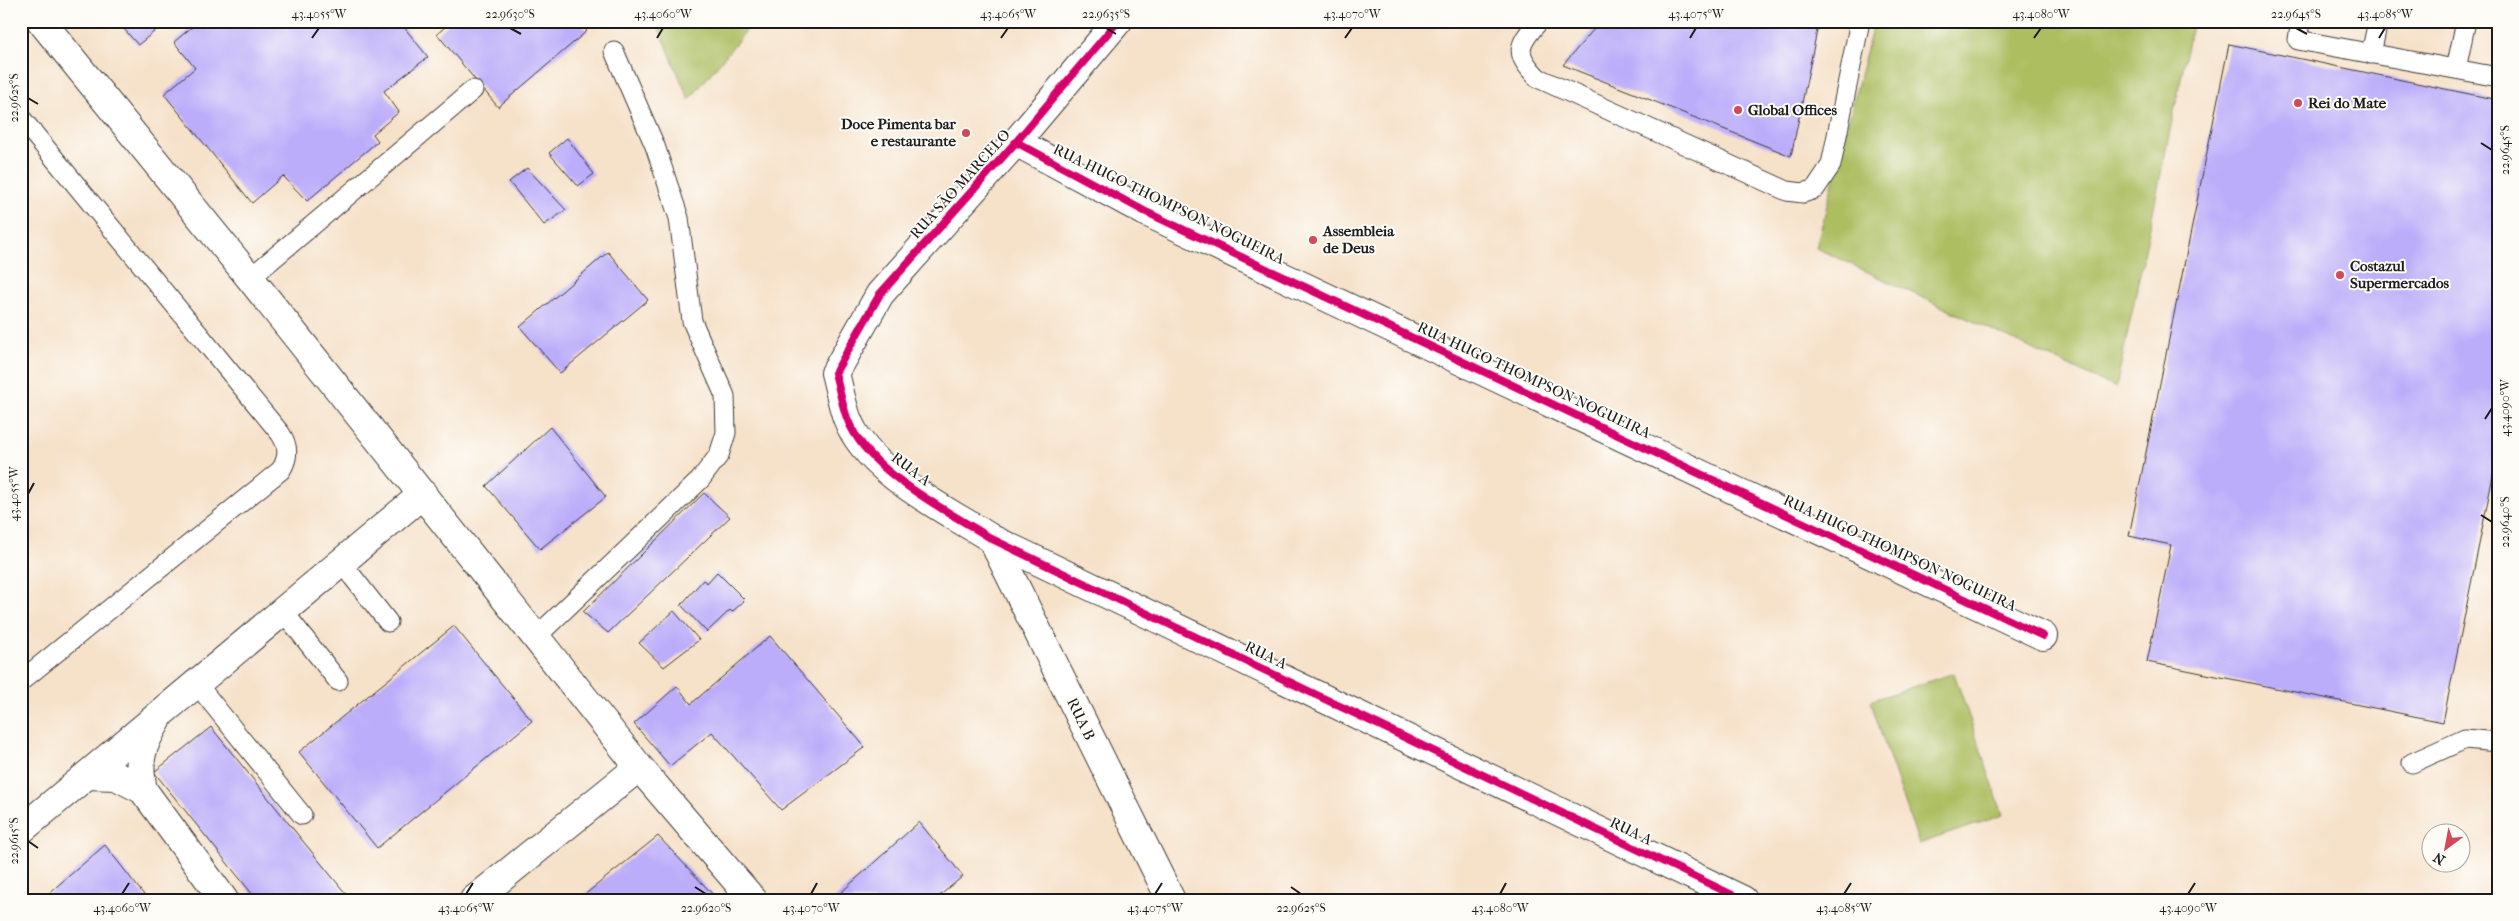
<svg xmlns="http://www.w3.org/2000/svg" width="2519" height="921" font-family="'IM FELL French Canon',serif">
  <style>
    .green { fill: #acbe61; stroke: #646d3e }
    .building { fill: #bbadfa }
    .lines { fill: none; stroke-linecap: round; stroke-linejoin: round }
    .service-casing { stroke: #3d3a36; stroke-width: 21 }
    .minor-casing { stroke: #3d3a36; stroke-width: 30 }
    .service { stroke: #fff; stroke-width: 19 }
    .minor { stroke: #fff; stroke-width: 28 }
    .cycleway-casing { stroke: #fdfcf7; stroke-width: 11 }
    .cycleway { stroke: #d6006c; stroke-width: 8 }
    .ticks { fill: none; stroke: #1c1c1c; stroke-width: 2 }
    .poi-dot { fill: #d1495b; stroke: #fdfcf7; stroke-width: 2 }
    .labels { text-anchor: middle; dominant-baseline: central; stroke-width: 4; stroke-linejoin: round; paint-order: stroke }
    .poi-label { font-size: 15px; font-weight: bold; fill: #1c1c1c; stroke: #fdfcf7; text-anchor: start }
    .street-label { font-size: 15px; fill: #1c1c1c; stroke: #fdfcf7 }
    .neatline { fill: none; stroke: #1c1c1c; stroke-width: 2 }
    .ticks-label { font-size: 12px; text-anchor: middle; fill: #1c1c1c }
  </style>
  <rect width="100%" height="100%" fill="#fdfcf7"/>
  <filter id="ink" filterUnits="userSpaceOnUse"><feTurbulence type="fractalNoise" baseFrequency=".02" numOctaves="2"/><feDisplacementMap in="SourceGraphic" scale="10" xChannelSelector="R" yChannelSelector="G"/><feConvolveMatrix kernelMatrix="1 2 1 2 8 2 1 2 1" color-interpolation-filters="sRGB"/></filter>
  <filter id="wash" filterUnits="userSpaceOnUse"><feTurbulence type="fractalNoise" baseFrequency=".0096" numOctaves="4" result="noise"/><feDisplacementMap in="SourceGraphic" scale="20" xChannelSelector="R" yChannelSelector="G"/><feGaussianBlur stdDeviation="1.12" result="paint"/><feColorMatrix in="noise" values="0 0 0 0 0 0 0 0 0 0 0 0 0 0 0 0 0 1.4 0 .05"/><feComposite in="paint" operator="in"/></filter>
  <g filter="url(#wash)">
    <rect width="100%" height="100%" fill="#f6e1c9"/>
    <!-- green -->
    <path class="green" d="M656,21H754L689,100Z
      M1874,21H2193L2116,388L1816,248Z
      M1954,673L2003,815L1919,844L1870,701Z"/>
    <g id="blocks">
      <!-- building -->
      <path class="building" d="M117,21H167L138,45Z
        M199,21H399L428,57L384,91L399,112L373,134L378,141L307,201L283,176L252,203L164,94L195,68L174,42Z
        M452,21H579L587,31L498,107L437,34Z
        M1601,21H1819L1791,156L1563,65Z
        M2229,44L2498,100V451L2443,722L2147,662L2171,545L2129,536Z
        M567,138L594,174L578,186L549,153Z
        M527,168L566,210L544,225L509,182Z
        M608,252L648,300L560,373L520,327Z
        M550,427L606,497L540,549L486,486Z
        M704,493L730,517L608,633L583,612Z
        M717,572L745,600L732,612L730,610L707,632L681,605L703,580L707,583Z
        M674,611L699,640L664,667L639,643Z
        M454,626L532,721L377,848L299,752Z
        M770,636L865,747L781,810L712,732L670,766L634,724L677,686L691,704Z
        M211,727L302,840L351,900H257L154,772Z
        M919,822L963,876L937,898L938,900H836L835,898Z
        M658,836L718,900H578Z
        M105,845L148,900H41Z"/>
    </g>
  </g>
  <g filter="url(#ink)">
    <use href="#blocks" fill-opacity="0" stroke="#3d3a36" stroke-width="1"/>
    <g class="lines">
      <defs>
        <path id="service" d="M1539,21C1517,46 1514,53 1538,78L1787,191L1803,193L1815,189L1831,165L1860,21
          M2301,21L2298,40L2498,77
          M2371,54L2378,21
          M2456,69L2466,21
          M21,118L280,433C289,446 289,457 281,470L21,681
          M250,278L473,90
          M341,562L388,622
          M283,611L338,681
          M536,637L700,480L719,455L726,433L725,396L692,321L679,218L655,146L614,51
          M196,683L302,815
          M2412,763L2465,739L2498,742"/>
        <path id="minor" d="M41,21L250,278L639,767L753,900
          M1118,21L1016,142L880,294L835,373C839,388 842,404 847,418C867,472 945,509 992,539L1743,900
          M1016,142L1144,211L2043,636
          M992,539L1171,900
          M87,775L423,494
          M143,790C137,760 141,747 157,721
          M21,830L87,775L116,776L143,790L224,900
          M474,900L639,767"/>
      </defs>
      <!-- service casing -->
      <use href="#service" class="service-casing"/>
      <!-- minor casing -->
      <use href="#minor" class="minor-casing"/>
      <!-- service -->
      <use href="#service" class="service"/>
      <!-- minor -->
      <use href="#minor" class="minor"/>
      <defs>
        <path id="cycleway" d="M1118,21L1016,142L880,294L835,373C839,388 842,404 847,418C867,472 945,509 992,539L1743,900
          M1016,142L1144,211L2043,636"/>
      </defs>
      <!-- cycleway casing -->
      <use href="#cycleway" class="cycleway-casing"/>
      <!-- cycleway -->
      <use href="#cycleway" class="cycleway"/>
    </g>
  </g>
  <!-- ticks -->
  <path class="ticks" d="M510,28L521,34M1106,28L1116,34M2296,28L2307,34M312,38L319,28M657,38L663,28M1001,38L1008,28M1345,38L1352,28M1690,38L1696,28M2034,38L2041,28M2379,38L2385,28M28,98L38,104M2481,143L2492,150M2485,419L2492,408M28,494L34,483M2481,515L2492,522M28,841L38,848M695,887L706,894M1291,887L1301,894M122,894L129,883M466,894L473,883M811,894L817,883M1155,894L1162,883M1500,894L1506,883M1844,894L1851,883M2188,894L2195,883"/>
  <!-- markers -->
  <g class="poi-dot">
    <circle cx="2298" cy="103" r="5"/>
    <circle cx="1738" cy="110" r="5"/>
    <circle cx="966" cy="133" r="5"/>
    <circle cx="1313" cy="240" r="5"/>
    <circle cx="2340" cy="275" r="5"/>
  </g>
  <g class="labels">
    <!-- poi labels -->
    <g class="poi-label">
      <text x="2308" y="103">Rei do Mate</text>
      <text x="1748" y="110">Global Offices</text>
      <text x="956" y="124" text-anchor="end">Doce Pimenta bar<tspan x="956" dy="17">e restaurante</tspan></text>
      <text x="1323" y="231">Assembleia<tspan x="1323" dy="17">de Deus</tspan></text>
      <text x="2350" y="266">Costazul<tspan x="2350" dy="17">Supermercados</tspan></text>
    </g>
    <!-- street labels -->
    <g class="street-label">
      <text transform="translate(960 184) rotate(-48)">RUA SÃO MARCELO</text>
      <text transform="translate(1169 204) rotate(26)">RUA HUGO THOMPSON NOGUEIRA</text>
      <text transform="translate(1534 380) rotate(25)">RUA HUGO THOMPSON NOGUEIRA</text>
      <text transform="translate(911 469) rotate(37)">RUA A</text>
      <text transform="translate(1900 553) rotate(25)">RUA HUGO THOMPSON NOGUEIRA</text>
      <text transform="translate(1266 655) rotate(26)">RUA A</text>
      <text transform="translate(1081 719) rotate(64)">RUA B</text>
      <text transform="translate(1631 831) rotate(26)">RUA A</text>
    </g>
  </g>
  <!-- margin -->
  <rect width="2519" height="921" fill="none" stroke="#fdfcf7" stroke-width="55"/>
  <!-- north arrow -->
  <g transform="translate(2446 848) rotate(212)"><circle r="24" fill="#fdfcf7" stroke="#a3a29f"/>
  <path d="M0-4L9 19L0 12L-9 19Z" fill="#d1495b"/>
  <text y="-8" font-size="14" font-weight="bold" text-anchor="middle" fill="#1c1c1c">N</text>
  </g>
  <rect x="28" y="28" width="2464" height="866" class="neatline"/>
  <g class="ticks-label">
    <text x="319" y="18">43.4055°W</text>
    <text x="510" y="18">22.9630°S</text>
    <text x="663" y="18">43.4060°W</text>
    <text x="1008" y="18">43.4065°W</text>
    <text x="1106" y="18">22.9635°S</text>
    <text x="1352" y="18">43.4070°W</text>
    <text x="1696" y="18">43.4075°W</text>
    <text x="2041" y="18">43.4080°W</text>
    <text x="2296" y="18">22.9645°S</text>
    <text x="2385" y="18">43.4085°W</text>
    <text transform="translate(14 98) rotate(-90)" y="4">22.9625°S</text>
    <text transform="translate(2505 150) rotate(-90)" y="4">22.9645°S</text>
    <text transform="translate(2505 408) rotate(-90)" y="4">43.4090°W</text>
    <text transform="translate(14 494) rotate(-90)" y="4">43.4055°W</text>
    <text transform="translate(2505 522) rotate(-90)" y="4">22.9640°S</text>
    <text transform="translate(14 841) rotate(-90)" y="4">22.9615°S</text>
    <text x="122" y="912">43.4060°W</text>
    <text x="466" y="912">43.4065°W</text>
    <text x="706" y="912">22.9620°S</text>
    <text x="811" y="912">43.4070°W</text>
    <text x="1155" y="912">43.4075°W</text>
    <text x="1301" y="912">22.9625°S</text>
    <text x="1500" y="912">43.4080°W</text>
    <text x="1844" y="912">43.4085°W</text>
    <text x="2188" y="912">43.4090°W</text>
  </g>
</svg>
